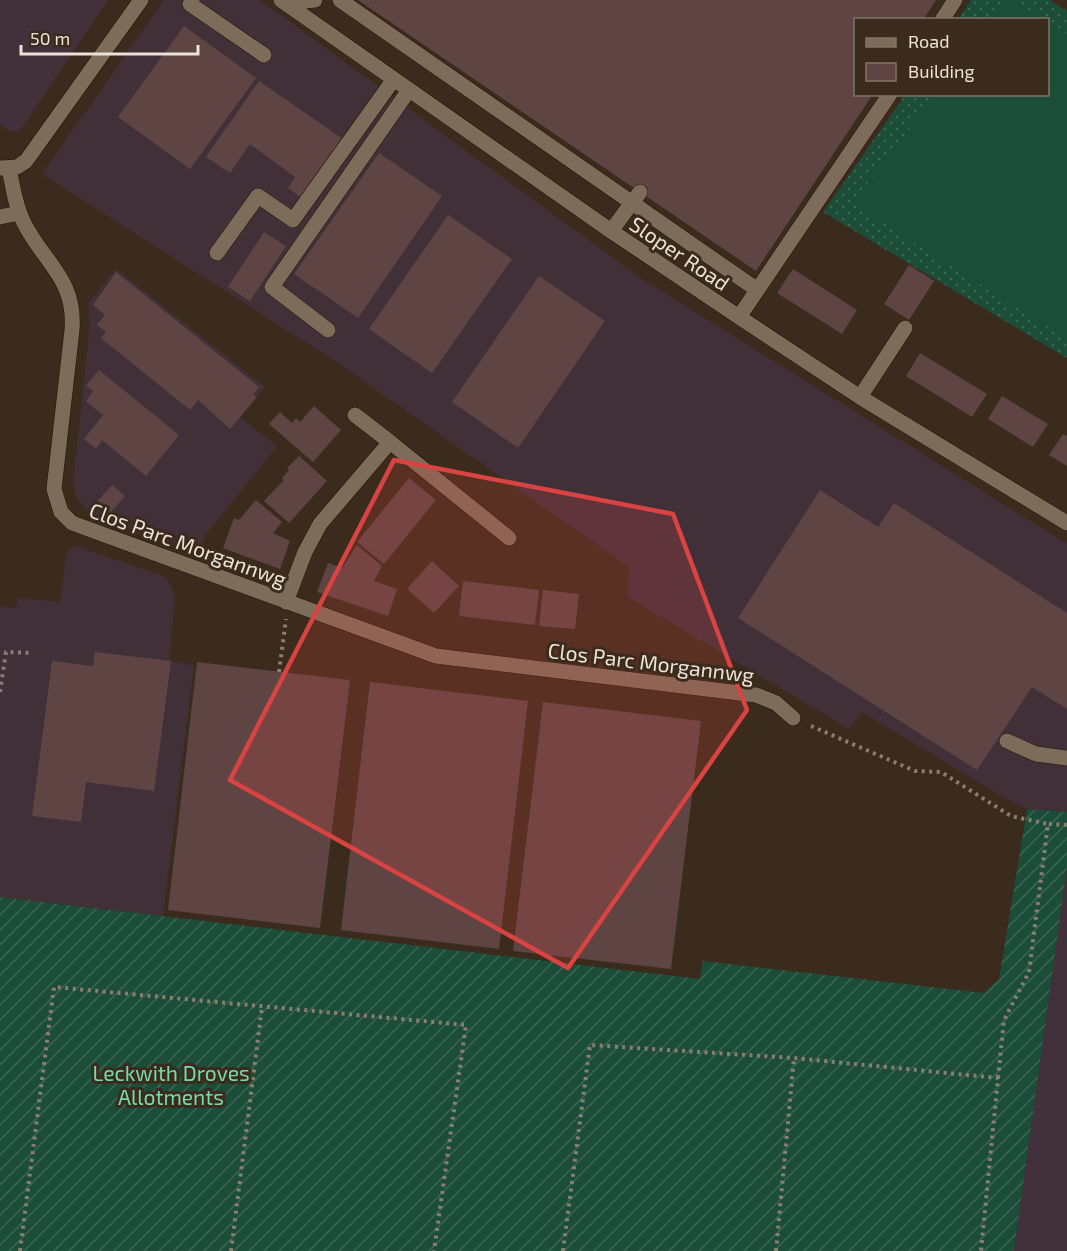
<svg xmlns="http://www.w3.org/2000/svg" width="1067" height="1251" font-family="'Exo 2',sans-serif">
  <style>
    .commercial { fill: #423039 }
    .industrial { fill: #42303a }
    .grass { fill: url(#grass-dots) }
    .garden { fill: url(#garden-furrows) }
    .pitch { fill: #1b4d39 }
    .building { fill: #5e4544 }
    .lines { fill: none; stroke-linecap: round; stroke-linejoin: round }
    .minor-casing { stroke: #221305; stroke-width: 16 }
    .path { stroke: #8b7e71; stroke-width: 4; stroke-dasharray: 3 4.5; stroke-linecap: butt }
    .minor { stroke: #7e6c5b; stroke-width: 15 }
    .marked { fill: #d94442; fill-opacity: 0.2; stroke: #d94442; stroke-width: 4.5; stroke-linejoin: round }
    .labels { text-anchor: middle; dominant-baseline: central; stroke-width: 6; stroke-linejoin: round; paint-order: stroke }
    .street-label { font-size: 21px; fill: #ece2d8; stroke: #3b2b1c }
    .park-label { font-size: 21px; fill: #73dcaf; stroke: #3b2b1c }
  </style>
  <defs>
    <pattern id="grass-dots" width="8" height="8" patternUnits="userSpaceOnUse" patternTransform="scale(1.5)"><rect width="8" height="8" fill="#1b4d39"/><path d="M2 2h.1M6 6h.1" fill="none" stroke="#3c6655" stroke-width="1.8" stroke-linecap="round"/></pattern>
    <pattern id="garden-furrows" width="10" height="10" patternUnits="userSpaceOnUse" patternTransform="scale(1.5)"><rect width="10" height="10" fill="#1b4d39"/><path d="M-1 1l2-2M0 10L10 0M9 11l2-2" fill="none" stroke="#3c6655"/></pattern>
  </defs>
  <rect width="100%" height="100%" fill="#3b2b1c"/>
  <!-- commercial -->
  <path class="commercial" d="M164,0H260L639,277L1067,544V812L1027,809L1005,798L862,712L849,729L628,597L629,567L335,361L42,174Z
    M116,269L265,387L240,417L277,446L204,537L203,548L210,563L92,514L77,499L73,483L90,324L88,303Z
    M76,546L164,576L171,584L175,600L169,661L194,665L163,916L0,897V606L16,608L18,598L60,602L66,558L70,549Z"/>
  <!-- industrial -->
  <path class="industrial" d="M0,0H108L20,130L11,132L0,124Z
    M1067,867V1251H1014L1057,940Z"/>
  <!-- grass -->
  <path class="grass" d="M971,0H1050L1067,11V358L823,212L905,95L1048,94V20L958,19Z"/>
  <!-- garden -->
  <path class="garden" d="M1027,809L1067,812V867L1014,1251H0V897L700,979L703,961L984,993L999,979Z"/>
  <!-- pitch -->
  <path class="pitch" d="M1010,0H1013L1044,19H994Z
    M1048,22L1067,34V339L852,203L936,95L1048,94Z"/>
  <!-- building -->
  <path class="building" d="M358,0H936L923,20H855V94H873L756,271Z
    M184,26L256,78L190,169L118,117Z
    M259,81L343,139L302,198L288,188L295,177L250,144L230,173L206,157Z
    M379,153L442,196L358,318L294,274Z
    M448,215L512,259L432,373L369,329Z
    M264,232L286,246L250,301L228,287Z
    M909,265L934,281L909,320L884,304Z
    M793,269L857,310L842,334L777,293Z
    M116,272L259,387L253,394L257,397L230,429L198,400L190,410L101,338L106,332L97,325L105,315L93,305Z
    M539,276L605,321L518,448L452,402Z
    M920,353L987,394L972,417L906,376Z
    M99,370L179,435L146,476L102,440L96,449L84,439L103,415L86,401L93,391L86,386Z
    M1002,396L1048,424L1033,447L988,419Z
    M314,406L341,430L313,462L269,424L280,412L292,423L296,418L300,422Z
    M1063,434L1067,436V466L1049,455Z
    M299,456L327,481L289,523L264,501L284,480L282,478L289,470L287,468Z
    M409,478L436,500L384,564L357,542Z
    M112,485L125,496L107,517L94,505Z
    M820,490L878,527L894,503L1067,613V709L1032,687L977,770L738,618Z
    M256,500L282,522L273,533L290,541L280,569L223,548L234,518L239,520Z
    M357,545L382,566L374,581L397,589L388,616L317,592L328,563L342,568Z
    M432,561L459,586L434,613L407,589Z
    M463,581L539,590L535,625L459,616Z
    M543,590L579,594L575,629L539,626Z
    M95,652L171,661L154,791L86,782L81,822L32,816L52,661L93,666Z
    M197,662L350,680L320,928L168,910Z
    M370,682L528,701L499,949L341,930Z
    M543,702L701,721L671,969L513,951Z"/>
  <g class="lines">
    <defs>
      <path id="minor" d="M192,0L190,4L264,55
        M281,0L611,231L739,317L860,397L1067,523
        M340,0L756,289
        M285,3L315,0
        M942,20L955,0
        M1,168L17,167L26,161L141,0
        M9,169C13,186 15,206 24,223C44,263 76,279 72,330L54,489L61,512L72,523L436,656L756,695L776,703L793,718
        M0,217L19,213
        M611,231L640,192
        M217,253L258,196L293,220L394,79
        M739,317L890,94
        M328,330L272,287L409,90
        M860,397L905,328
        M355,415L390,442
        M286,602L305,552L320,524L390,442L509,538
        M1007,741L1036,754L1067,758"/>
    </defs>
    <!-- minor casing -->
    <use href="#minor" class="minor-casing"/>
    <!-- path -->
    <path class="path" d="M279,672L286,619
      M0,692L6,652L33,653
      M811,726L915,771L941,772L1011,816L1048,824
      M998,1078L1004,1020L1029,972L1048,824L1067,825
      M20,1251L54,987L466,1025L434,1251
      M231,1251L262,1007
      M563,1251L590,1045L794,1058L998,1078L981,1251
      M776,1251L794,1058"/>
    <!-- minor -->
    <use href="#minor" class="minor"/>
  </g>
  <!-- marked area -->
  <path class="marked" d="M394,460L673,514L747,710L568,968L230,780Z"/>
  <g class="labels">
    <!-- street labels -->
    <g class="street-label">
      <text transform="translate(680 253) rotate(34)">Sloper Road</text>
      <text transform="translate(188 544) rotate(20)">Clos Parc Morgannwg</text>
      <text transform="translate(651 662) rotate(7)">Clos Parc Morgannwg</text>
    </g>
    <!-- park labels -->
    <g class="park-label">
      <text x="171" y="1072">Leckwith Droves<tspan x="171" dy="24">Allotments</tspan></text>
    </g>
  </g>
  <!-- legend -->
  <rect x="854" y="18" width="195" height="78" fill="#3b2b1c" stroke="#827467" stroke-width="1.5"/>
  <rect x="866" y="38" width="30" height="9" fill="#7e6c5b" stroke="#827467" stroke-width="1.5"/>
  <text x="908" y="48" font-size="18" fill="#ece2d8">Road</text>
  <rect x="866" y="63" width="30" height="18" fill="#5e4544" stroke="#827467" stroke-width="1.5"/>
  <text x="908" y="78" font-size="18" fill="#ece2d8">Building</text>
  <!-- scale -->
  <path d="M21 45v9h177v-9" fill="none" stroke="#ece2d8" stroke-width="3"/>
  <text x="30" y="45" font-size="18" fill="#ece2d8" stroke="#3b2b1c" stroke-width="4.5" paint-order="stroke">50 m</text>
</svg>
